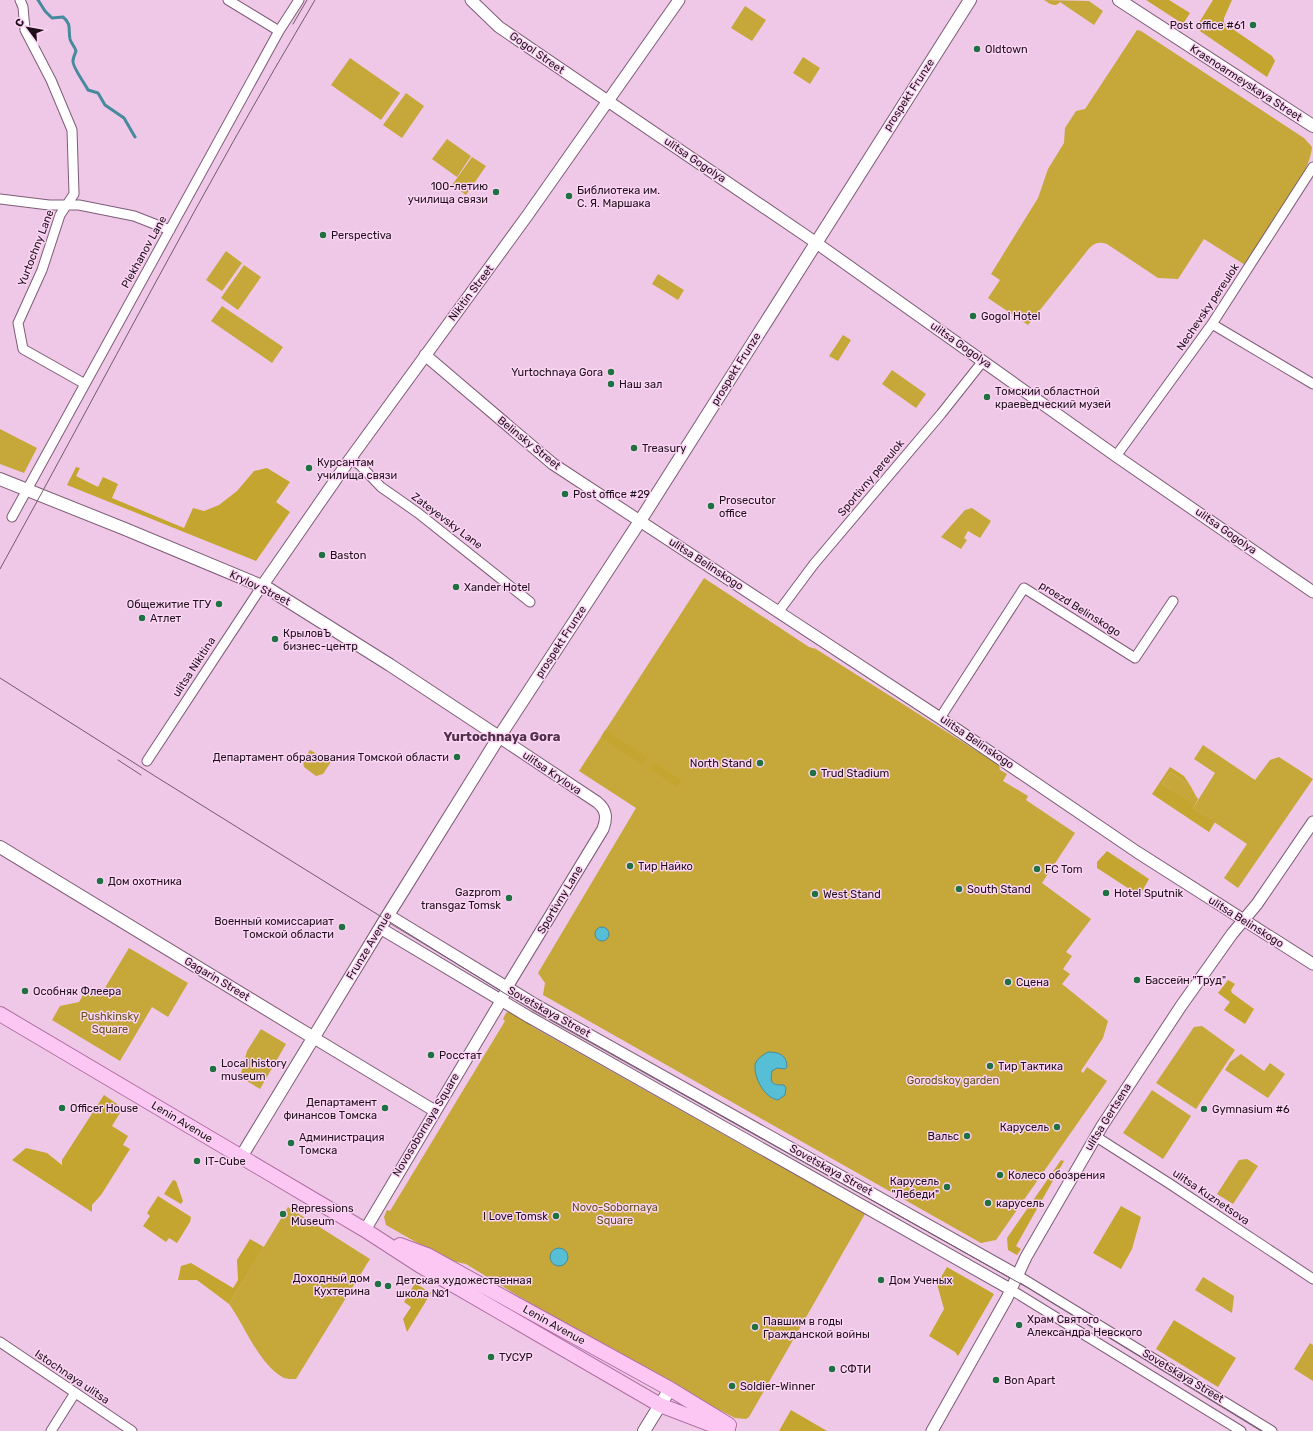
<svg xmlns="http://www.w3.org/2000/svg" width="1313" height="1431" font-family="Rubik,sans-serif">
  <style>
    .green { fill: #c5a839 }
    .forest { fill: #c4a530 }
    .water { fill: #57bfd5; stroke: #468a9d }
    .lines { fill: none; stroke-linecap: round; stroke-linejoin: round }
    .stream { stroke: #468a9d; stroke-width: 3 }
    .minor-casing { stroke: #7e5c77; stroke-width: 11 }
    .tertiary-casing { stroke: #7e5c77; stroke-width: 13 }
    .secondary-casing { stroke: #7e5c77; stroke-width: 14 }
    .primary-casing { stroke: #ae6fa2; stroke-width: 16 }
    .minor { stroke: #fff; stroke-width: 9 }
    .tertiary { stroke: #fff; stroke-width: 11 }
    .secondary { stroke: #fff; stroke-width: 12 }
    .primary { stroke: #fdc7f3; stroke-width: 14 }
    .tram { stroke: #725a6d; stroke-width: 1 }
    .poi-dot { fill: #207142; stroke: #fcd5f4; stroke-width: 1.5 }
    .labels { text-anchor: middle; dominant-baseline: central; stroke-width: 3; stroke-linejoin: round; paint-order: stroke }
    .poi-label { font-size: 11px; fill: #1d101a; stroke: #fcd5f4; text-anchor: start }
    .street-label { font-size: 11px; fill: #1d101a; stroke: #fcd5f4 }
    .park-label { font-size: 11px; fill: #615216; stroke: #fcd5f4 }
    .quarter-label { font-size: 13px; font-weight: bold; fill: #4f3049; stroke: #fcd5f4 }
  </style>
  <rect width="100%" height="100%" fill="#efc8e7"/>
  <!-- green -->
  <path class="green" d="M1044,0L1089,1L1103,11L1094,25L1060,2C1055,8 1050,4 1044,0Z
    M745,6L766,20L752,41L731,28Z
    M1137,30L1141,31L1304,138L1312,147C1310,177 1263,238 1245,265L1204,239L1178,279L1158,278L1107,244C1097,241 1093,244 1087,251L1028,325L988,298L1000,280L991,274L1038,198L1048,169L1064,143L1065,128L1076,111L1085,109Z
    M803,57L820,68L810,84L793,73Z
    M350,58L400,93L381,120L331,85Z
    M406,93L424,106L402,138L383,125Z
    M447,139L471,156L457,177L432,159Z
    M472,157L486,166L466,195L452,185Z
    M226,251L242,263L222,291L206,280Z
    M244,265L261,277L238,310L221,298Z
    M658,274L684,290L678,300L652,284Z
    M222,306L283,347L272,363L211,321Z
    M843,335L851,340L838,361L829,356Z
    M892,370L926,394L916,408L882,384Z
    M0,429L37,448L24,473L0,464Z
    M972,508L991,521L980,538L968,531L964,538L967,540L961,549L941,537L965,510Z
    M704,578L809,647L816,649L999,765L1000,770L1007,774L1003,781L1028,796L1026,800L1075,833L1042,883L1091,919L1066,952L1072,956L1063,969L1070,974L1062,984L1108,1021L1103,1038L1081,1071L1083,1073L1087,1067L1107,1081L996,1240L981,1243L543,995L545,983L538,973L636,808L579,771Z
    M1203,745L1255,780L1270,760L1279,757L1313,779L1238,888L1224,878L1247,844L1193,808L1215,773L1194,759Z
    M310,750L331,762L323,774L316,776L304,767L303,761Z
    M1170,772L1190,785L1196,796L1191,804L1162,784Z
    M129,948L188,983L168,1017L152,1007L120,1061L52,1020L60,1006L79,1002L87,988L100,996Z
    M510,1011L531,1022V1026L865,1214L749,1417L746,1419L735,1418L710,1405L542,1313L533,1305L466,1264L447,1260L386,1225L384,1217L387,1210L390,1211L505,1021L503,1019L506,1013Z
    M1202,1026L1235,1050L1196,1109L1156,1083L1194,1027Z
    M261,1029L286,1044L260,1089L240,1077L247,1051Z
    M1241,1054L1264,1071L1270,1063L1285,1074L1268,1098L1225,1070L1230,1062Z
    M1152,1090L1191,1116L1163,1159L1123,1133Z
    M1247,1159L1258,1166L1233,1204L1217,1194L1239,1160Z
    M288,1207L370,1259L296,1379C292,1379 287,1379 284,1378C259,1365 245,1326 229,1304Z
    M1203,1277L1234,1296L1232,1313L1195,1290Z
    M1310,1343L1313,1345V1381L1294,1369Z"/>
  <!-- forest -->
  <path class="forest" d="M1146,0H1169L1190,13L1183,24Z
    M1213,0H1232L1224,18V23L1272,56L1275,61L1267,77L1197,29V26Z
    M76,467L80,468L76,476L98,487L103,477L118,484L112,498L184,528L193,508L204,511L219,505L237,491L254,471L267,468L290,482L276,502L290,512L256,561L67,485Z
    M605,730L647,757L642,764L601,737Z
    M654,762L681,780L677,787L650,769Z
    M1170,767L1184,776L1190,785L1170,772L1162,784L1191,803L1196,796L1198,799L1193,808L1215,822L1209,832L1152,794Z
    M1107,851L1149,879L1141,893L1134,892L1097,868V862Z
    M1228,980L1235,984L1231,990L1232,993L1254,1009L1245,1024L1224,1010L1230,1002L1218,993Z
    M104,1095L123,1108L112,1126L128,1136L123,1145L130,1149L101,1195L92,1205V1212L12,1160L26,1148L47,1153L62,1165V1160Z
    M1061,1160L1064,1161L1016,1246L1021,1249L1017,1255L1008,1250L1007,1238Z
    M173,1180L176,1181L183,1201L181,1204L164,1194Z
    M158,1196L191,1217L190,1222L177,1243L169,1238L166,1242L143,1226L150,1216L147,1213Z
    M1121,1206L1141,1217L1132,1249L1121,1269L1093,1253Z
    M250,1239L264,1247L229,1304L197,1280H178L181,1266L191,1263L233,1288L238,1280L237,1260Z
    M947,1267L994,1294L958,1356L955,1352L929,1336L944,1309L937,1284Z
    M415,1283L431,1293L407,1332L403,1319L411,1307L404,1302Z
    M1174,1320L1236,1358L1218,1387L1156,1349Z
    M791,1410L827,1431H779Z"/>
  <!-- water -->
  <path class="water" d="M595 934a7 7 0 1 1 14 0a7 7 0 1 1-14 0Z
    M768,1052C779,1052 787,1055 787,1067L785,1069L777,1068L772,1071C770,1084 772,1085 784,1085L786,1088L785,1095L778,1100C765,1098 754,1079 755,1065C756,1059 763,1055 768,1052Z
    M550 1257a9 9 0 1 1 18 0a9 9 0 1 1-18 0Z"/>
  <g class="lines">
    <!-- stream -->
    <path class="stream" d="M38,0L45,11L52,18L63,17C72,24 68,30 70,39C71,43 75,47 76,51C75,54 73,58 73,61C72,66 85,84 88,90L98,93L105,105L124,118L135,137"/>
    <defs>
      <path id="minor" d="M20,0L23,7L25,30L51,80L72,130L74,194L60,215L42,270L18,323L23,349L85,384
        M228,0L279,31
        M0,199L49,205H79L134,216L170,230
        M1212,324L1313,384
        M1116,456L1212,324L1313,167
        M350,459L360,465L381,487L418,513L530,602
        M12,517L279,31L299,0
        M779,611L814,564L941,414L983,361
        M940,718L1024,588L1135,658L1173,601
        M147,761L262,586
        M1095,1136L1170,1184L1313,1279
        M1017,1275L1272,1431
        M1010,1289L1241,1431
        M0,1342L132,1431
        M51,1431L75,1393"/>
      <path id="tertiary" d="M471,0L499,27L815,242L1116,456L1313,592
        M425,355L553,464L940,718L1137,852L1313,964
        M262,586L350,459L527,216L679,0
        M388,915L536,1005L1017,1275
        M380,928L529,1017L1010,1289
        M314,1038L435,1111
        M365,1230L501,1001L510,982L603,829C607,818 607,810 597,802L499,737
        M932,1431L1007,1298L1026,1257L1102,1126L1181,1006L1232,934L1257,904L1313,822"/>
      <path id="secondary" d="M1119,0L1313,126
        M0,479L125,529L269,589L390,665L499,737
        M0,847L314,1038
        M241,1157L388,915L499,737L640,521L970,0
        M644,1431L670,1389"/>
      <path id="primary" d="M0,1014L365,1230L419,1265L660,1405L728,1431
        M400,1245L427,1255L670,1389L729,1425"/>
    </defs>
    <!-- minor casing -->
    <use href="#minor" class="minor-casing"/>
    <!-- tertiary casing -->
    <use href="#tertiary" class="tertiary-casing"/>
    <!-- secondary casing -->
    <use href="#secondary" class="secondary-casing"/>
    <!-- primary casing -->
    <use href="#primary" class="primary-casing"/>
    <!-- minor -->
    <use href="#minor" class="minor"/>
    <!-- tertiary -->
    <use href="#tertiary" class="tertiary"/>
    <!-- secondary -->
    <use href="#secondary" class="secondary"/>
    <!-- primary -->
    <use href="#primary" class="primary"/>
    <!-- tram -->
    <path class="tram" d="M293,24L307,0
      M0,569C105,379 204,186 315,0
      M0,678L158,778L504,993L1028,1288L1261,1431
      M118,760L141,775"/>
  </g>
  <!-- markers -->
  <g class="poi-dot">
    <circle cx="1253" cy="25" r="4"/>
    <circle cx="977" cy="49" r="4"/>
    <circle cx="496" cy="192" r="4"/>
    <circle cx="569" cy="196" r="4"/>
    <circle cx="323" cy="235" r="4"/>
    <circle cx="973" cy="316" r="4"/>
    <circle cx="611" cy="372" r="4"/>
    <circle cx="611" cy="384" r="4"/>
    <circle cx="987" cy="397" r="4"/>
    <circle cx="634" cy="448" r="4"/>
    <circle cx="309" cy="468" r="4"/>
    <circle cx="565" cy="494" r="4"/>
    <circle cx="711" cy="506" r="4"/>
    <circle cx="322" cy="555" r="4"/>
    <circle cx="456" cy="587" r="4"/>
    <circle cx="219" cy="604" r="4"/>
    <circle cx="142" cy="618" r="4"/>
    <circle cx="275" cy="639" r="4"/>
    <circle cx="457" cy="757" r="4"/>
    <circle cx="760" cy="763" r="4"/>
    <circle cx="813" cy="773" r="4"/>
    <circle cx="630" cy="866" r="4"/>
    <circle cx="1037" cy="869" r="4"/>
    <circle cx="100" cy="881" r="4"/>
    <circle cx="959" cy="889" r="4"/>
    <circle cx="1106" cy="893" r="4"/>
    <circle cx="815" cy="894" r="4"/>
    <circle cx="509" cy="898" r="4"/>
    <circle cx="342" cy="927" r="4"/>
    <circle cx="1137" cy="980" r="4"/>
    <circle cx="1008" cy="982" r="4"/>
    <circle cx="25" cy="991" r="4"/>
    <circle cx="431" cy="1055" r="4"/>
    <circle cx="990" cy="1066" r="4"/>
    <circle cx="213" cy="1069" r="4"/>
    <circle cx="62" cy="1108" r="4"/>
    <circle cx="385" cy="1108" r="4"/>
    <circle cx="1204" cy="1109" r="4"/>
    <circle cx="1057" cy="1127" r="4"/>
    <circle cx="967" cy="1136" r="4"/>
    <circle cx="291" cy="1143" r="4"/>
    <circle cx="197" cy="1161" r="4"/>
    <circle cx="1000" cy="1175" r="4"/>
    <circle cx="947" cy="1187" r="4"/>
    <circle cx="988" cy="1203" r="4"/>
    <circle cx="283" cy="1214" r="4"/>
    <circle cx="556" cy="1216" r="4"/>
    <circle cx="881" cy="1280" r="4"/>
    <circle cx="378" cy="1284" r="4"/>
    <circle cx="388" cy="1286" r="4"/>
    <circle cx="1019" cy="1325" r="4"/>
    <circle cx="755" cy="1327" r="4"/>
    <circle cx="491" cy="1357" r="4"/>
    <circle cx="832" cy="1369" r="4"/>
    <circle cx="996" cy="1380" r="4"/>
    <circle cx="732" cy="1386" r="4"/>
  </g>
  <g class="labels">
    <!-- poi labels -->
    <g class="poi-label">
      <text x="1245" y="25" text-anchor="end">Post office #61</text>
      <text x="985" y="49">Oldtown</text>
      <text x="488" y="186" text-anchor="end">100-летию<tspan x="488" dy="13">училища связи</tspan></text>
      <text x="577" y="190">Библиотека им.<tspan x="577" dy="13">С. Я. Маршака</tspan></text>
      <text x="331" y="235">Perspectiva</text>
      <text x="981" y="316">Gogol Hotel</text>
      <text x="603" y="372" text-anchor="end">Yurtochnaya Gora</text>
      <text x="619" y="384">Наш зал</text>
      <text x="995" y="391">Томский областной<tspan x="995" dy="13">краеведческий музей</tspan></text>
      <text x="642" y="448">Treasury</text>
      <text x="317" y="462">Курсантам<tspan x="317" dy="13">училища связи</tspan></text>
      <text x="573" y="494">Post office #29</text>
      <text x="719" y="500">Prosecutor<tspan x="719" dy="13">office</tspan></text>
      <text x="330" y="555">Baston</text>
      <text x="464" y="587">Xander Hotel</text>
      <text x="211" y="604" text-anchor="end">Общежитие ТГУ</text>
      <text x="150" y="618">Атлет</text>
      <text x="283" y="633">КрыловЪ<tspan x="283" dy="13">бизнес-центр</tspan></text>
      <text x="449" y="757" text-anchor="end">Департамент образования Томской области</text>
      <text x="752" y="763" text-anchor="end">North Stand</text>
      <text x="821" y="773">Trud Stadium</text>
      <text x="638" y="866">Тир Найко</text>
      <text x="1045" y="869">FC Tom</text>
      <text x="108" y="881">Дом охотника</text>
      <text x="967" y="889">South Stand</text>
      <text x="501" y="892" text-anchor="end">Gazprom<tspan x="501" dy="13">transgaz Tomsk</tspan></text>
      <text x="1114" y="893">Hotel Sputnik</text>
      <text x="823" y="894">West Stand</text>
      <text x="334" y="921" text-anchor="end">Военный комиссариат<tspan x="334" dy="13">Томской области</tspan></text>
      <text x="1145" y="980">Бассейн "Труд"</text>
      <text x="1016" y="982">Сцена</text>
      <text x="33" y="991">Особняк Флеера</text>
      <text x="439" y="1055">Росстат</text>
      <text x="221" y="1063">Local history<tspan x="221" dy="13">museum</tspan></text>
      <text x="998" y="1066">Тир Тактика</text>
      <text x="377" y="1102" text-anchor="end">Департамент<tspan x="377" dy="13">финансов Томска</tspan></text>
      <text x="70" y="1108">Officer House</text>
      <text x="1212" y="1109">Gymnasium #6</text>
      <text x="1049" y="1127" text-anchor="end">Карусель</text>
      <text x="959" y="1136" text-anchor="end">Вальс</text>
      <text x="299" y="1137">Администрация<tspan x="299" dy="13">Томска</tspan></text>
      <text x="205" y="1161">IT-Cube</text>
      <text x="1008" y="1175">Колесо обозрения</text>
      <text x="939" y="1181" text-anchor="end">Карусель<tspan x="939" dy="13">"Лебеди"</tspan></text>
      <text x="996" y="1203">карусель</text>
      <text x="291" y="1208">Repressions<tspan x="291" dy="13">Museum</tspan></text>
      <text x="548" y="1216" text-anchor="end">I Love Tomsk</text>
      <text x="370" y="1278" text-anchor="end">Доходный дом<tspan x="370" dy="13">Кухтерина</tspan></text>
      <text x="396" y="1280">Детская художественная<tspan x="396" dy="13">школа №1</tspan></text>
      <text x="889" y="1280">Дом Ученых</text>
      <text x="1027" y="1319">Храм Святого<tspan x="1027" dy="13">Александра Невского</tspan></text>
      <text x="763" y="1321">Павшим в годы<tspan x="763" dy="13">Гражданской войны</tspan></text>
      <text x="499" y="1357">ТУСУР</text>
      <text x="840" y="1369">СФТИ</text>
      <text x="1004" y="1380">Bon Apart</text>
      <text x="740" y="1386">Soldier-Winner</text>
    </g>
    <!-- street labels -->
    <g class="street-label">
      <text transform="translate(537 53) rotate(35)">Gogol Street</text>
      <text transform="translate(1246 83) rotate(33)">Krasnoarmeyskaya Street</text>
      <text transform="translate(909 95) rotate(-57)">prospekt Frunze</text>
      <text transform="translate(695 160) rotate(34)">ulitsa Gogolya</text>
      <text transform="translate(36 248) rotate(-69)">Yurtochny Lane</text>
      <text transform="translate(144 252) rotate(-61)">Plekhanov Lane</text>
      <text transform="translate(471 293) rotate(-53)">Nikitin Street</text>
      <text transform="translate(1208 307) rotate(-56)">Nechevsky pereulok</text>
      <text transform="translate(961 345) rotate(35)">ulitsa Gogolya</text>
      <text transform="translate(736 369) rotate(-58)">prospekt Frunze</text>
      <text transform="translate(529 443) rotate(39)">Belinsky Street</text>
      <text transform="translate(871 478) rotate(-50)">Sportivny pereulok</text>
      <text transform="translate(447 521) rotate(37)">Zateyevsky Lane</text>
      <text transform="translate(1226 531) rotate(35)">ulitsa Gogolya</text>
      <text transform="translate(706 564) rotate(33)">ulitsa Belinskogo</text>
      <text transform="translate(260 588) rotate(26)">Krylov Street</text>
      <text transform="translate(1080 609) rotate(32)">proezd Belinskogo</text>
      <text transform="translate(561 642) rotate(-57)">prospekt Frunze</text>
      <text transform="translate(194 667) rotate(-57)">ulitsa Nikitina</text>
      <text transform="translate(977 742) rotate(34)">ulitsa Belinskogo</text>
      <text transform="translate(552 773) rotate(34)">ulitsa Krylova</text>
      <text transform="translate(560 900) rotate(-59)">Sportivny Lane</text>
      <text transform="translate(1246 922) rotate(32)">ulitsa Belinskogo</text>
      <text transform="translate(369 946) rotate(-59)">Frunze Avenue</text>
      <text transform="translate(217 979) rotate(31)">Gagarin Street</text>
      <text transform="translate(549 1012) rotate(29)">Sovetskaya Street</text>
      <text transform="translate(1108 1117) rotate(-58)">ulitsa Gertsena</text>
      <text transform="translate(182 1122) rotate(31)">Lenin Avenue</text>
      <text transform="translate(426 1125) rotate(-59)">Novosobornaya Square</text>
      <text transform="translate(831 1170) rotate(29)">Sovetskaya Street</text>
      <text transform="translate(1211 1197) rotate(34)">ulitsa Kuznetsova</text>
      <text transform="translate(554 1325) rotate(29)">Lenin Avenue</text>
      <text transform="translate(1183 1376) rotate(31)">Sovetskaya Street</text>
      <text transform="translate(72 1377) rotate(34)">Istochnaya ulitsa</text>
    </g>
    <!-- park labels -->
    <g class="park-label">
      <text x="110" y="1016">Pushkinsky<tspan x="110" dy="13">Square</tspan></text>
      <text x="953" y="1080">Gorodskoy garden</text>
      <text x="615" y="1207">Novo-Sobornaya<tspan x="615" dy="13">Square</tspan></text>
    </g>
    <!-- quarter labels -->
    <g class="quarter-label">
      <text x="502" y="736">Yurtochnaya Gora</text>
    </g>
  </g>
  <!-- north arrow -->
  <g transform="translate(28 28) rotate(302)" stroke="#fcd5f4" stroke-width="3" paint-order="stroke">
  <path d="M0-3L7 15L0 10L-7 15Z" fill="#1d101a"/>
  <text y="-6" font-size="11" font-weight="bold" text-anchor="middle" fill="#1d101a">С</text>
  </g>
</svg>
